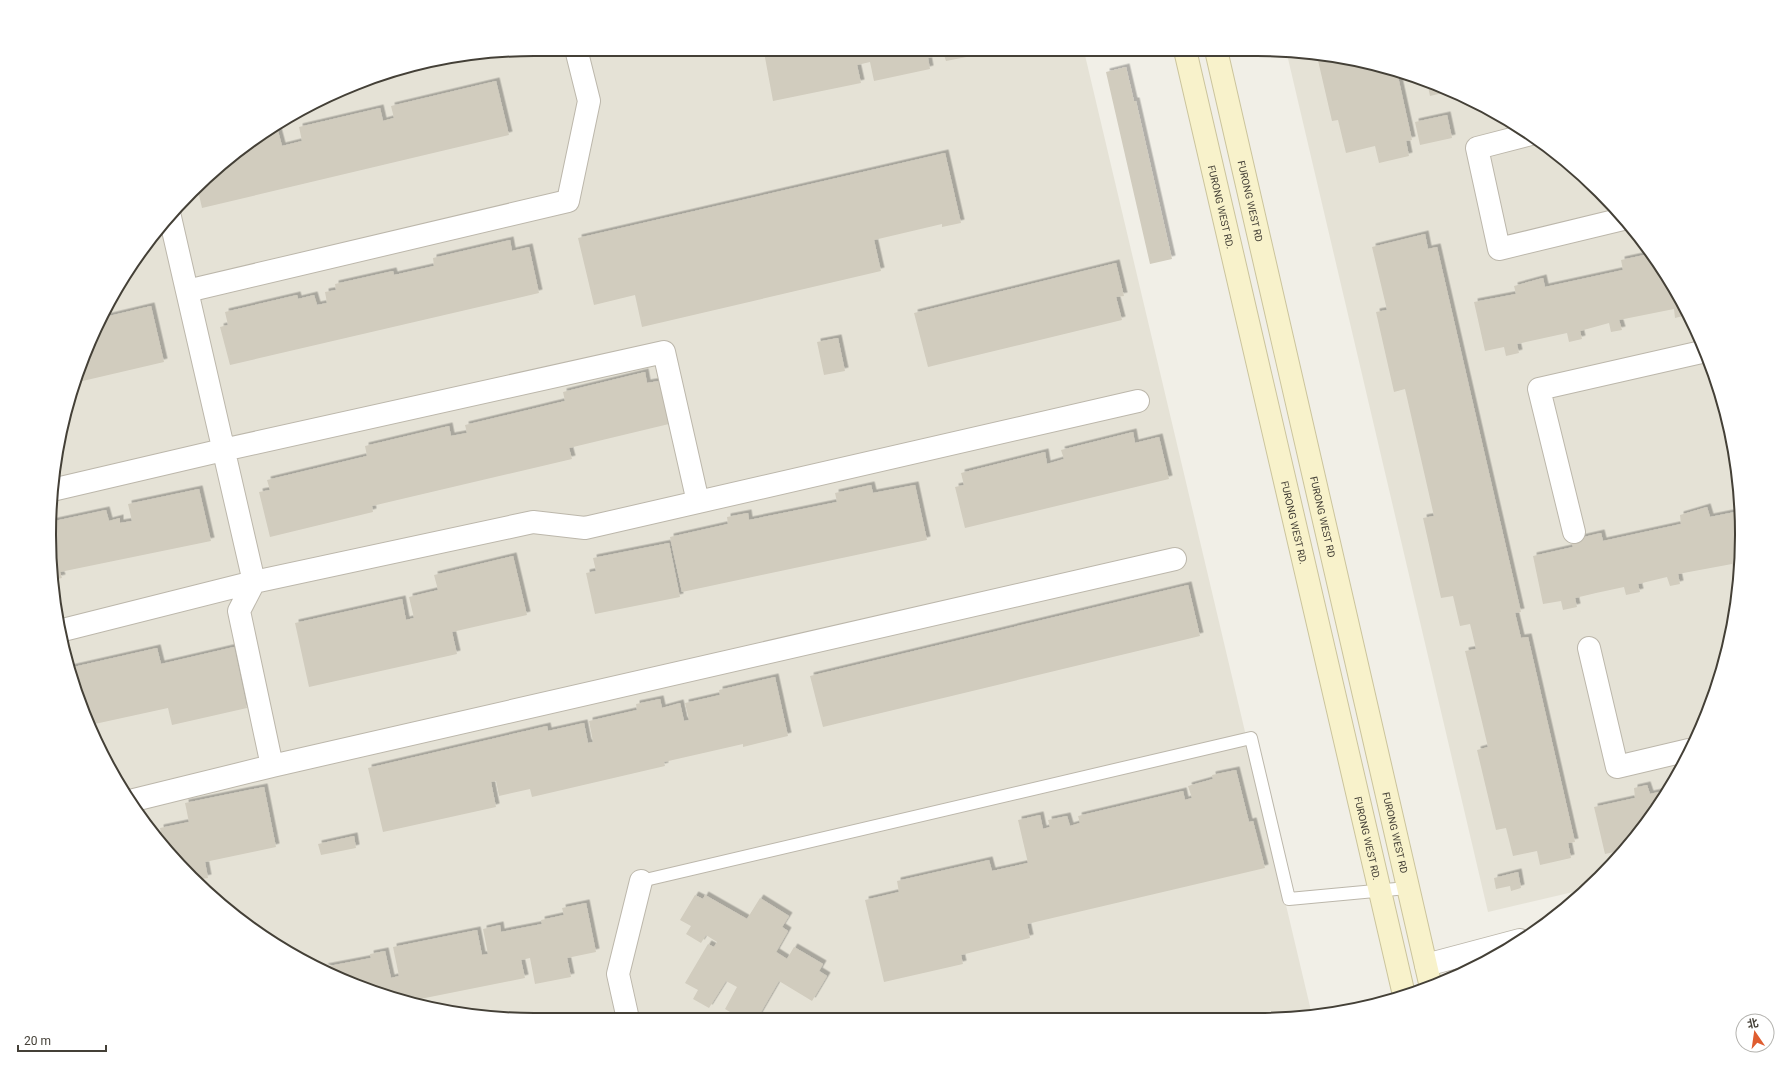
<svg xmlns="http://www.w3.org/2000/svg" width="1791" height="1069" font-family="Roboto,'Noto Sans SC',sans-serif">
  <style>
    .residential { fill: #e5e2d6 }
    .building { fill: #d1ccbe; filter: url(#shadow) }
    .lines { fill: none; stroke-linecap: round; stroke-linejoin: round }
    .service-casing { stroke: #bcb7ab; stroke-width: 14 }
    .minor-casing { stroke: #bcb7ab; stroke-width: 24 }
    .secondary-casing { stroke: #cbc49c; stroke-width: 24 }
    .service { stroke: #fff; stroke-width: 12 }
    .minor { stroke: #fff; stroke-width: 22 }
    .secondary { stroke: #f8f2cb; stroke-width: 22 }
    .labels { text-anchor: middle; dominant-baseline: central; stroke-width: 3; stroke-linejoin: round; paint-order: stroke }
    .street-label { font-size: 10px; fill: #444037; stroke: #fff }
    .rim { fill: none; stroke: #444037; stroke-width: 2 }
  </style>
  <defs>
    <filter id="shadow"><feDropShadow dx="3.5" dy="-3.5" stdDeviation="0" flood-color="#0004"/></filter>
  </defs>
  <rect width="100%" height="100%" fill="#f1efe7"/>
  <!-- residential -->
  <path class="residential" d="M1286,50L1413,75L1526,131L1600,191L1660,265L1705,349L1733,440L1742,535L1733,629L1705,721L1660,804L1586,889L1488,912Z
    M1084,51L1312,1015L1288,1019H503L378,994L265,938L191,878L149,830L114,777L75,691L58,629L49,535L53,471L75,379L131,265L191,191L239,149L320,99L379,75L471,53Z"/>
  <!-- building -->
  <path class="building" d="M912,51L992,52L946,61L944,55L928,58L930,69L874,81L870,62L857,65L861,83L773,101L764,52Z
    M1317,56L1397,72L1412,140L1406,141L1409,156L1379,163L1375,146L1346,153L1338,120L1332,121Z
    M1126,67L1134,101H1136L1172,259L1150,264L1106,72Z
    M496,81L509,135L202,208L197,186L239,149L263,134L278,131L282,146L302,141L299,127L380,108L383,121L394,118L391,106Z
    M1427,82L1447,92L1430,96Z
    M1447,115L1452,138L1420,145L1415,122Z
    M945,153L961,223L942,227V224L874,240L881,271L642,327L635,295L594,305L578,238Z
    M1425,234L1428,249L1437,247L1521,612L1515,613L1521,638L1528,637L1575,842L1568,843L1571,858L1540,865L1537,851L1513,856L1506,828L1496,830L1477,750L1488,747L1465,651L1476,649L1470,624L1460,626L1453,596L1441,598L1423,518L1434,516L1405,389L1394,392L1376,312L1387,310L1372,247Z
    M510,240L512,251L529,247L539,293L230,365L220,327L228,325L225,312L297,295L298,299L314,295L317,305L327,303L325,292L336,290L335,284L393,271L394,275L434,266L433,258Z
    M1649,254L1651,263L1657,261L1660,265L1687,315L1675,318L1674,309L1619,320L1622,330L1611,332L1609,323L1580,331L1582,339L1569,342L1567,333L1517,344L1519,353L1506,356L1504,347L1485,351L1474,302L1516,294L1514,286L1543,278L1545,287L1623,270L1621,260Z
    M1116,263L1124,296L1116,297L1122,320L928,367L914,313Z
    M151,306L164,362L74,383L105,317Z
    M838,338L845,371L824,375L817,342Z
    M645,372L647,383L659,381L669,424L569,448L572,459L372,506L373,512L270,537L259,492L270,490L267,480L367,456L365,446L449,426L451,436L467,433L465,425L565,401L563,392Z
    M1133,432L1135,443L1159,437L1169,479L965,528L955,487L964,485L961,473L1045,452L1047,464L1064,459L1061,450Z
    M871,485L873,493L915,485L927,540L682,592L670,537L728,524L727,517L748,513L749,520L837,502L835,493Z
    M199,489L211,541L60,572L62,578L53,580L49,535L50,522L106,510L109,521L120,518V523L132,521L128,504Z
    M1707,507L1710,517L1740,511L1742,535L1739,570L1734,571L1732,564L1678,574L1680,584L1670,586L1667,577L1638,584L1640,592L1626,595L1624,587L1596,593L1575,598L1577,607L1563,610L1561,601L1543,604L1533,556L1573,547L1571,540L1601,533L1603,541L1681,524L1680,515Z
    M669,543L680,597L595,614L586,573L596,571L593,558Z
    M513,556L527,615L452,632L457,654L309,687L295,623L402,599L406,620L414,618L409,597L438,590L434,575Z
    M1188,585L1200,636L823,727L810,676Z
    M234,647L247,708L172,725L168,708L90,725L75,691L69,668L157,648L161,664Z
    M775,677L788,736L743,747V744L664,762L665,766L532,797L530,789L499,796L496,781L491,782L496,807L383,832L368,768L547,726L548,731L584,723L588,743L593,742L589,721L637,710L636,704L660,699L662,708L680,703L684,721L689,720L685,703L720,695L719,690Z
    M1236,770L1249,822L1253,821L1265,868L1027,924L1030,938L961,955L963,964L884,982L865,900L899,892L897,881L989,860L992,871L1028,863L1018,820L1040,815L1043,829L1050,827L1048,820L1067,816L1070,826L1080,823L1078,816L1183,791L1185,800L1192,798L1188,786L1213,779L1212,775Z
    M1647,785L1650,794L1668,790L1660,804L1619,851L1605,854L1594,807L1635,798L1634,788Z
    M264,787L276,847L205,862L208,878L194,880L160,843L163,842L160,828L189,822L185,803Z
    M354,836L356,848L321,855L318,844Z
    M1518,872L1521,888L1511,891L1510,886L1496,889L1494,878Z
    M695,895L703,899L705,895L747,919L760,898L789,916L782,927L788,931L776,952L787,959L794,947L823,964L819,971L827,976L812,1001L779,981L757,1019H742L725,1009L737,987L726,981L709,1008L693,999L698,990L685,983L708,944L714,947L717,942L706,935L701,943L686,934L691,926L680,920Z
    M586,903L596,952L567,958L571,977L535,984L530,958L521,960L525,978L410,1001L378,994L324,967L371,958L370,954L385,951L391,978L399,976L393,947L477,930L482,955L488,954L483,929L500,925L501,932L542,924L541,920L564,915L562,908Z
    M1244,1016V1019H1231V1018Z"/>
  <g class="lines">
    <defs>
      <path id="service" d="M641,881L1251,738L1289,899L1407,888"/>
      <path id="minor" d="M1531,134L1477,148L1499,249L1623,219
        M170,217L187,291L568,201L589,101L577,53
        M187,291L254,582L239,611L272,766L1175,559
        M52,490L223,450L664,352L698,502
        M1574,532L1539,389L1706,351
        M59,631L254,582L533,522L585,528L1138,401
        M1589,648L1617,767L1689,750
        M130,801L272,766
        M1426,965L1520,940
        M628,1019L618,974L641,881"/>
      <g id="secondary">
        <path id="s1" d="M1185,50L1404,995"/>
        <path id="s2" d="M1216,50L1430,983"/>
      </g>
    </defs>
    <!-- service casing -->
    <use href="#service" class="service-casing"/>
    <!-- minor casing -->
    <use href="#minor" class="minor-casing"/>
    <!-- secondary casing -->
    <use href="#secondary" class="secondary-casing"/>
    <!-- service -->
    <use href="#service" class="service"/>
    <!-- minor -->
    <use href="#minor" class="minor"/>
    <!-- secondary -->
    <use href="#secondary" class="secondary"/>
  </g>
  <g class="labels">
    <!-- street labels -->
    <g class="street-label">
      <text stroke="none"><textPath href="#s2" startOffset="155">FURONG WEST RD</textPath></text>
      <text stroke="none"><textPath href="#s1" startOffset="161">FURONG WEST RD.</textPath></text>
      <text stroke="none"><textPath href="#s2" startOffset="479">FURONG WEST RD</textPath></text>
      <text stroke="none"><textPath href="#s1" startOffset="485">FURONG WEST RD.</textPath></text>
      <text stroke="none"><textPath href="#s2" startOffset="803">FURONG WEST RD</textPath></text>
      <text stroke="none"><textPath href="#s1" startOffset="809">FURONG WEST RD.</textPath></text>
    </g>
  </g>
  <!-- crop -->
  <path d="M0 0H1791V1069H0ZM534 56H1257A478 478 0 0 1 1735 534V535A478 478 0 0 1 1257 1013H534A478 478 0 0 1 56 535V534A478 478 0 0 1 534 56Z" fill="#fff" fill-rule="evenodd"/>
  <path class="rim" d="M534 56H1257A478 478 0 0 1 1735 534V535A478 478 0 0 1 1257 1013H534A478 478 0 0 1 56 535V534A478 478 0 0 1 534 56Z"/>
  <!-- north arrow -->
  <g transform="translate(1755 1033) rotate(347)"><circle r="19" fill="#ffffff" stroke="#b4b3af"/>
  <path d="M0-3L7 15L0 10L-7 15Z" fill="#df5d30"/>
  <text y="-6" font-size="11" font-weight="bold" text-anchor="middle" fill="#444037">北</text>
  </g>
  <!-- scale -->
  <path d="M18 1045v6h88v-6" fill="none" stroke="#444037" stroke-width="2"/>
  <text x="24" y="1045" font-size="12" fill="#444037" stroke="#ffffff" stroke-width="3" paint-order="stroke">20 m</text>
</svg>
